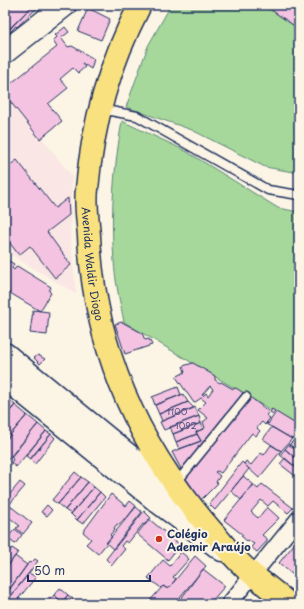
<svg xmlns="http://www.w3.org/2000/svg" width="304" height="609" font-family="'Playpen Sans',sans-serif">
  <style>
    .built { fill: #fae6e4 }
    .green { fill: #a5d89a; stroke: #60847c }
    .building { fill: #f5c3e2; stroke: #1b2f5e; fill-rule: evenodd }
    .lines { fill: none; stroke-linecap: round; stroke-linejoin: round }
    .lane-casing { stroke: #1b2f5e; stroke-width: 11 }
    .street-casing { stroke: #1b2f5e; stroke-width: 18 }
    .secondary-casing { stroke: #1b2f5e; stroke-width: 25 }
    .primary-casing { stroke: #1b2f5e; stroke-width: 25 }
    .lane { stroke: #fcf5e5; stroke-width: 8 }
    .street { stroke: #fcf5e5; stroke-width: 15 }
    .secondary { stroke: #fcf5e5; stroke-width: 22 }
    .primary { stroke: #fae180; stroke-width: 22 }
    .poi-dot { fill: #c8321e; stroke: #fcf5e5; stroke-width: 1.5 }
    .labels { text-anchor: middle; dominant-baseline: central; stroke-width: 4; stroke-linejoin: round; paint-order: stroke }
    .number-label { font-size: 9px; fill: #52547f }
    .street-label { font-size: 11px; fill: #1b2f5e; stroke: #fcf5e5 }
    .poi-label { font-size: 11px; font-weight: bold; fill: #1b2f5e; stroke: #fcf5e5; text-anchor: start }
  </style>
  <rect width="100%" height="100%" fill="#fcf5e5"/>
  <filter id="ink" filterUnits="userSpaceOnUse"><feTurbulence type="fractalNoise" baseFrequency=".025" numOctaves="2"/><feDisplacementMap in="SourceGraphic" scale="8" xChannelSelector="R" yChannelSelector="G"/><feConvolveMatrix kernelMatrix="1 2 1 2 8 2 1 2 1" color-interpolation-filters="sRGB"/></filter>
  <g filter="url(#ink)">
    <!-- built -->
    <path class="built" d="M5,92L72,176L70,234L76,294L5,251Z"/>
    <!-- green -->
    <path class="green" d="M171,5H264L299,29V173L265,167L192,130L126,107L148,46Z
      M122,121L184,150L278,208L299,212V427L124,322C120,302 115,281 114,261C110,214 114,167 122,121Z"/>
    <!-- building -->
    <path class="building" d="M5,5H33L7,32L5,31Z
      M33,5H37V8L17,27L16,26L9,33L7,31Z
      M264,5H299V29Z
      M88,8L110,19L101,40L78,31Z
      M65,27L69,32L61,38L68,47L72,46L94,59L91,69L82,63L85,67L78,73L73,68L60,79L68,88L48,104L62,121L40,139L5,95V88L57,47L53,41L57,37L55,35Z
      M17,160L55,208L68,198L69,215L47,232L71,265L55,278L30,246L19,255L5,237V169Z
      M5,259L14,264L12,268L14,270L17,266L51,287L49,291L51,293L40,311L5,290Z
      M33,310L49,312L47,335L30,333Z
      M122,322L142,333L145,340L149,339L152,345L125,354L115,324Z
      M38,355L45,359L40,364L34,358Z
      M193,363L215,376V380L220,383L221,382L233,389L236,388L245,394L202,443L203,445L198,446L199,450L195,452L196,458L182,471L172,452L201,441L196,432L205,428L203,422L208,418L198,410L206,402L201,398L194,403L176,377L185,372L183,366ZM210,386L213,389L208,396L206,393L203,396L202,395Z
      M178,387L181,395L155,405L152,397Z
      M183,394L188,402L159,414L155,405Z
      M5,396L15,405L5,417Z
      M250,397L269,412L266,415L270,418L265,425L262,422L260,424L257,428L260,431L256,436L252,433L221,473L217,471L215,472L220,476L216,482L218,483L201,500L184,476Z
      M188,402L194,408L162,421L159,414Z
      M15,405L27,415L5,441V417Z
      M195,407L199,416L164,430L160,422Z
      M272,409L275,411L273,414L270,412Z
      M276,412L299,426V430L292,439L266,424L267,422L268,424Z
      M27,415L38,424L5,463V441Z
      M199,416L201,423L173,434L170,427Z
      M201,423L203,429L196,432L197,434L176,442L173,434Z
      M38,424L46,431L16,467L11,463L13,459L11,457Z
      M272,427L292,439L281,451L263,439Z
      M46,431L51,434L30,459L26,456Z
      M51,434L55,438L35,464L30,460Z
      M197,434L201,441L179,449L176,442Z
      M298,436H299V445L294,440Z
      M294,440L299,445V452L289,445Z
      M289,444L299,452V461L285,449Z
      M271,445L281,451L259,478L244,464L246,461L251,465L261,453L264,455Z
      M285,449L299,461V470L280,455Z
      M285,458L299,470V479L280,464Z
      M242,462L249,469L215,510L209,504Z
      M75,472L81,477L58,504L52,500Z
      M243,476L254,485L241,500L231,491Z
      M81,477L88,482L65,510L58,504Z
      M20,482L25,486L9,505L5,500Z
      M88,482L94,487L71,514L65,510Z
      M262,484L293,508L288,513L273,501L268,506L261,500L251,512L258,518L267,507L279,518L262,535L268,540L257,552L251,547L254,544L248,540L247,541L241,536L243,535L224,520L253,485L258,489Z
      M94,487L100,492L77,520L71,514Z
      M100,492L105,497L83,524L77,520Z
      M111,494L126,506L130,501L136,506L126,519L125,518L119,525L117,524L114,528L115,529L110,535L112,537L98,554L86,544L91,539L83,532Z
      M9,505L32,523L23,534L16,528L20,526L5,514V510Z
      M47,505L52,510L47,516L41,512Z
      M136,507L142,512L113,549L106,543Z
      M144,511L151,518L145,525L143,524L128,543L125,541L121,546L125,549L112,565L106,559Z
      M149,519L180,545L168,560L137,534Z
      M15,529L22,535L15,544L7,538Z
      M299,538V580L279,563Z
      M12,548L18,552L5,570V557Z
      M181,552L189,559L173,577L176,579L168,589L163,586L161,588L148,578L163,560L170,566Z
      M15,556L27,565L5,595V570Z
      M195,556L206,566L174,604H147L163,586L168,589Z
      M35,559L38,561L25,578L9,598L5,596L29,562L31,563Z
      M203,569L225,586L209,604H177Z
      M29,573L36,577L14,604H5Z
      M60,588L68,595L62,602L54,595Z
      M54,595L62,602L60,604H43L49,597L51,599Z
      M68,595L74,600L71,604H60Z
      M249,600L254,604H246Z"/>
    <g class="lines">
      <defs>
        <path id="lane" d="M100,109L137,116L268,190L299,195
          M177,482L246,397"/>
        <path id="street" d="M229,604L299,518"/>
        <path id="secondary" d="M5,52L65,5
          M5,354L183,500
          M5,378L158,502L222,550"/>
        <g id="primary">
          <path id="s1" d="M140,5C109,65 93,121 87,189C85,204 88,221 89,236C94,349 137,445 211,530C221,541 230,553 240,563C255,578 273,590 289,604"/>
        </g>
      </defs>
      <!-- lane casing -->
      <use href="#lane" class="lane-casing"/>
      <!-- street casing -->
      <use href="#street" class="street-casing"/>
      <!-- secondary casing -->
      <use href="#secondary" class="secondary-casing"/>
      <!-- primary casing -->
      <use href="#primary" class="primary-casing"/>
      <!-- lane -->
      <use href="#lane" class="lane"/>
      <!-- street -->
      <use href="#street" class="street"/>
      <!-- secondary -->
      <use href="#secondary" class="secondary"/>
      <!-- primary -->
      <use href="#primary" class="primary"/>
    </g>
  </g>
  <!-- markers -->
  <circle class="poi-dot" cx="159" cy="539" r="4"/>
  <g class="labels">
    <!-- number labels -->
    <g class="number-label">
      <text x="177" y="411">1100</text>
      <text x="186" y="425">1092</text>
    </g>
    <!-- street labels -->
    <g class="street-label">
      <text stroke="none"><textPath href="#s1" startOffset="268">Avenida Waldir Diogo</textPath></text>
    </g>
    <!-- poi labels -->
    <g class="poi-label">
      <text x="167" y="533">Colégio<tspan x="167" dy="13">Ademir Araújo</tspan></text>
    </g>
  </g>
  <!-- margin -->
  <rect width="304" height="609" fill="none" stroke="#fcf5e5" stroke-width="20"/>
  <rect x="10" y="10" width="284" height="589" fill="none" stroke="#1b2f5e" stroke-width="1.5" filter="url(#ink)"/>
  <!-- scale -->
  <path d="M28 575v6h122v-6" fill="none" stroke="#1b2f5e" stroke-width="2"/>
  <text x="34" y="575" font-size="12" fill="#1b2f5e" stroke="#fcf5e5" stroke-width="3" paint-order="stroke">50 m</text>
</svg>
